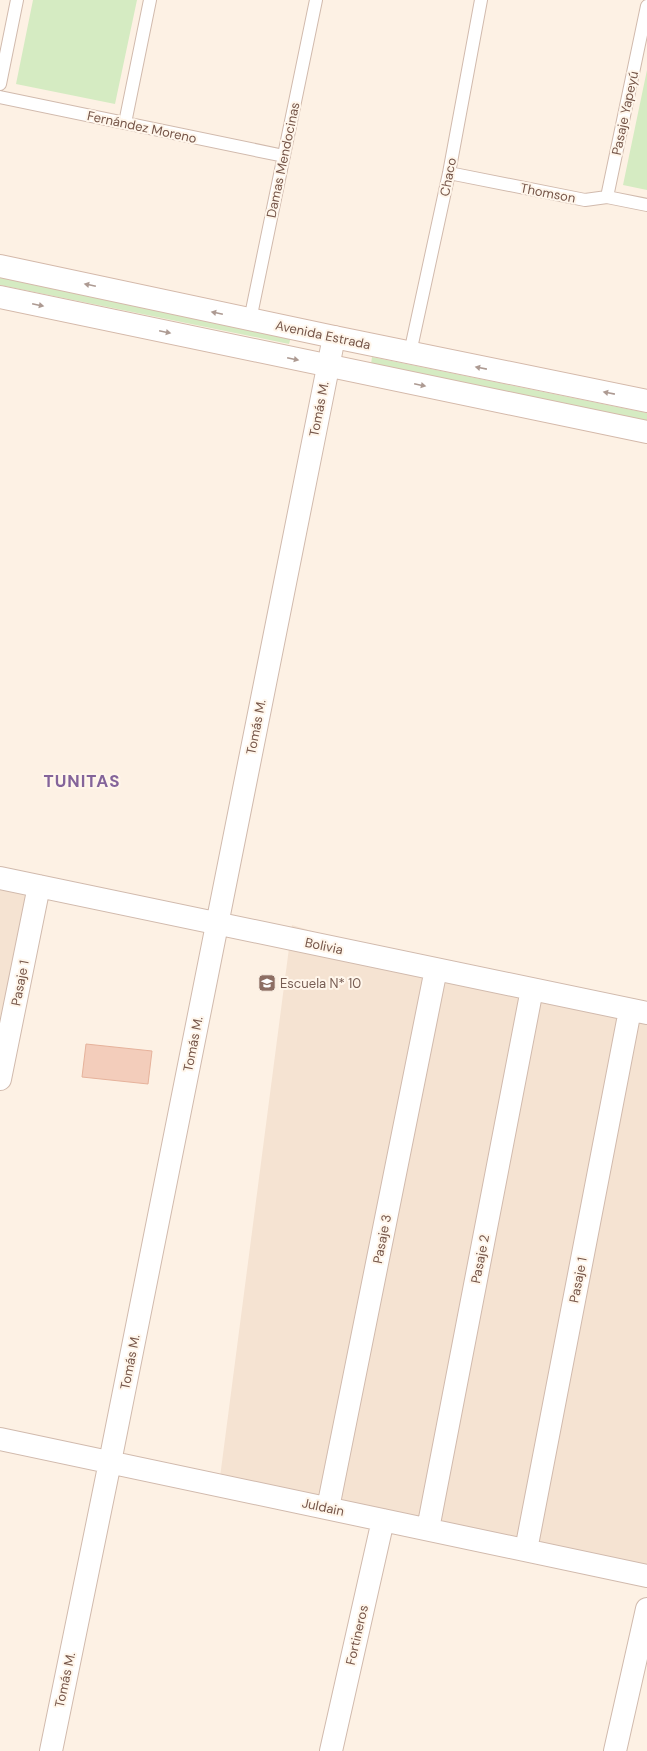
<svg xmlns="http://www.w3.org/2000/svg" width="647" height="1751" font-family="'DM Sans',sans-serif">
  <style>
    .residential { fill: #f5e3d2 }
    .green { fill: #d5ebc2 }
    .building { fill: #f3cdbb; stroke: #e6b29b }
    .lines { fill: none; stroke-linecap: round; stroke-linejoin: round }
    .service-casing { stroke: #d1baad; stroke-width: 14 }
    .minor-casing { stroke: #d1baad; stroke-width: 24 }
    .secondary-casing { stroke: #d4b9aa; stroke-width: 24 }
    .service { stroke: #fff; stroke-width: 12 }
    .minor { stroke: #fff; stroke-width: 22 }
    .secondary { stroke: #fff; stroke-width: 22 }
    .oneway { fill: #ad9a92 }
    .labels { text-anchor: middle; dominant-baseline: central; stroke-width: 4; stroke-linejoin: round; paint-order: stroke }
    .street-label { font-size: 13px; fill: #765649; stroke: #fff6eb }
    .education-label { font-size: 13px; fill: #785e54; stroke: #fff6eb; text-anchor: start }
    .district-label { font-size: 17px; font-weight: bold; letter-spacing: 1px; fill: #84649a; stroke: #fff6eb }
  </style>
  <rect width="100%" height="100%" fill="#fdf1e4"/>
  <!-- residential -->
  <path class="residential" d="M0,878L39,886L0,1079Z
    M292,925L436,969L647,1013V1576L219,1485Z"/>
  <!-- green -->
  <path class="green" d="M33,0H137L115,104L16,84Z
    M647,70V190L623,185Z
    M0,277L291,337L289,344L0,285Z
    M372,357L647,413V421L371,364Z"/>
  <!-- building -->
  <path class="building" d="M86,1044L152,1051L148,1084L82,1077Z"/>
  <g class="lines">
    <defs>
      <path id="service" d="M0,84L17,0
        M0,97L284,156
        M125,123L150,0
        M449,173L585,200L607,197L647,205
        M607,197L647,6
        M250,320L316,0
        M410,353L449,173L481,0"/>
      <path id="minor" d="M0,878L647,1013
        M0,1079L39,886
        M0,1439L647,1576
        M328,1508L436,969
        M428,1529L532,989
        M526,1550L630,1010
        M51,1751L110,1462L334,337
        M331,1751L383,1520
        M615,1751L647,1609"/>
      <path id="secondary" d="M0,266L334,337L647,401
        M0,297L647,432"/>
    </defs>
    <!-- service casing -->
    <use href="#service" class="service-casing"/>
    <!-- minor casing -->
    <use href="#minor" class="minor-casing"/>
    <!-- secondary casing -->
    <use href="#secondary" class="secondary-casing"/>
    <!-- service -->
    <use href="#service" class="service"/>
    <!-- minor -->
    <use href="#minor" class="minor"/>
    <!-- secondary -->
    <use href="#secondary" class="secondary"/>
  </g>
  <!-- one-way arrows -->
  <defs><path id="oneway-solid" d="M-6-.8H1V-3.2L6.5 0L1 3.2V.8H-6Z"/></defs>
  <g class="oneway">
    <use href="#oneway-solid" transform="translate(90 285) rotate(-168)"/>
    <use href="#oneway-solid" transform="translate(38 305) rotate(12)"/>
    <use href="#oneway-solid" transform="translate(217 313) rotate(-168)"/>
    <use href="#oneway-solid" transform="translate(165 332) rotate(12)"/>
    <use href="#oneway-solid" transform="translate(293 359) rotate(12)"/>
    <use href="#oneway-solid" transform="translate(481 368) rotate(-169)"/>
    <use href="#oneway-solid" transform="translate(420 385) rotate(12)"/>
    <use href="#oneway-solid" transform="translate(609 393) rotate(-169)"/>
  </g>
  <!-- icons -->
  <defs>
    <symbol id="school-square" viewBox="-11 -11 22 22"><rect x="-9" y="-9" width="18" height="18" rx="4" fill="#8d6e63" stroke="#fff6eb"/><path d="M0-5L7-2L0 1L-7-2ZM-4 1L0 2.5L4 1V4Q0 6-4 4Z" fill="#fff"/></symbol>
  </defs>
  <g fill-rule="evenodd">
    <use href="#school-square" x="257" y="973" width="20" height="20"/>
  </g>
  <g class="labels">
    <!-- street labels -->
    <g class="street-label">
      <text transform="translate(625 113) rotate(-78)">Pasaje Yapeyú</text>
      <text transform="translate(142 127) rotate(12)">Fernández Moreno</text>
      <text transform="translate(283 160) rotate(-78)">Damas Mendocinas</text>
      <text transform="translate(448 177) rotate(-79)">Chaco</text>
      <text transform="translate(548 193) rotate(11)">Thomson</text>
      <text transform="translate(323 335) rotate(12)">Avenida Estrada</text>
      <text transform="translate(319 409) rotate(-79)">Tomás M.</text>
      <text transform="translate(256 727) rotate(-79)">Tomás M.</text>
      <text transform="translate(324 946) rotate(12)">Bolivia</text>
      <text transform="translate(20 983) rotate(-79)">Pasaje 1</text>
      <text transform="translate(193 1044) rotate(-79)">Tomás M.</text>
      <text transform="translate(382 1239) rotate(-79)">Pasaje 3</text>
      <text transform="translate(480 1259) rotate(-79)">Pasaje 2</text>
      <text transform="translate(578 1280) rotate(-79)">Pasaje 1</text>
      <text transform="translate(130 1362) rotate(-79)">Tomás M.</text>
      <text transform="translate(323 1507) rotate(12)">Juldain</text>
      <text transform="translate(357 1635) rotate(-77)">Fortineros</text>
      <text transform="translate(65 1680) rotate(-78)">Tomás M.</text>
    </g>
    <!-- education labels -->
    <g class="education-label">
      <text x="280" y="983">Escuela N* 10</text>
    </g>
    <!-- district labels -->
    <g class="district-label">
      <text x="82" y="781">TUNITAS</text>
    </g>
  </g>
</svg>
